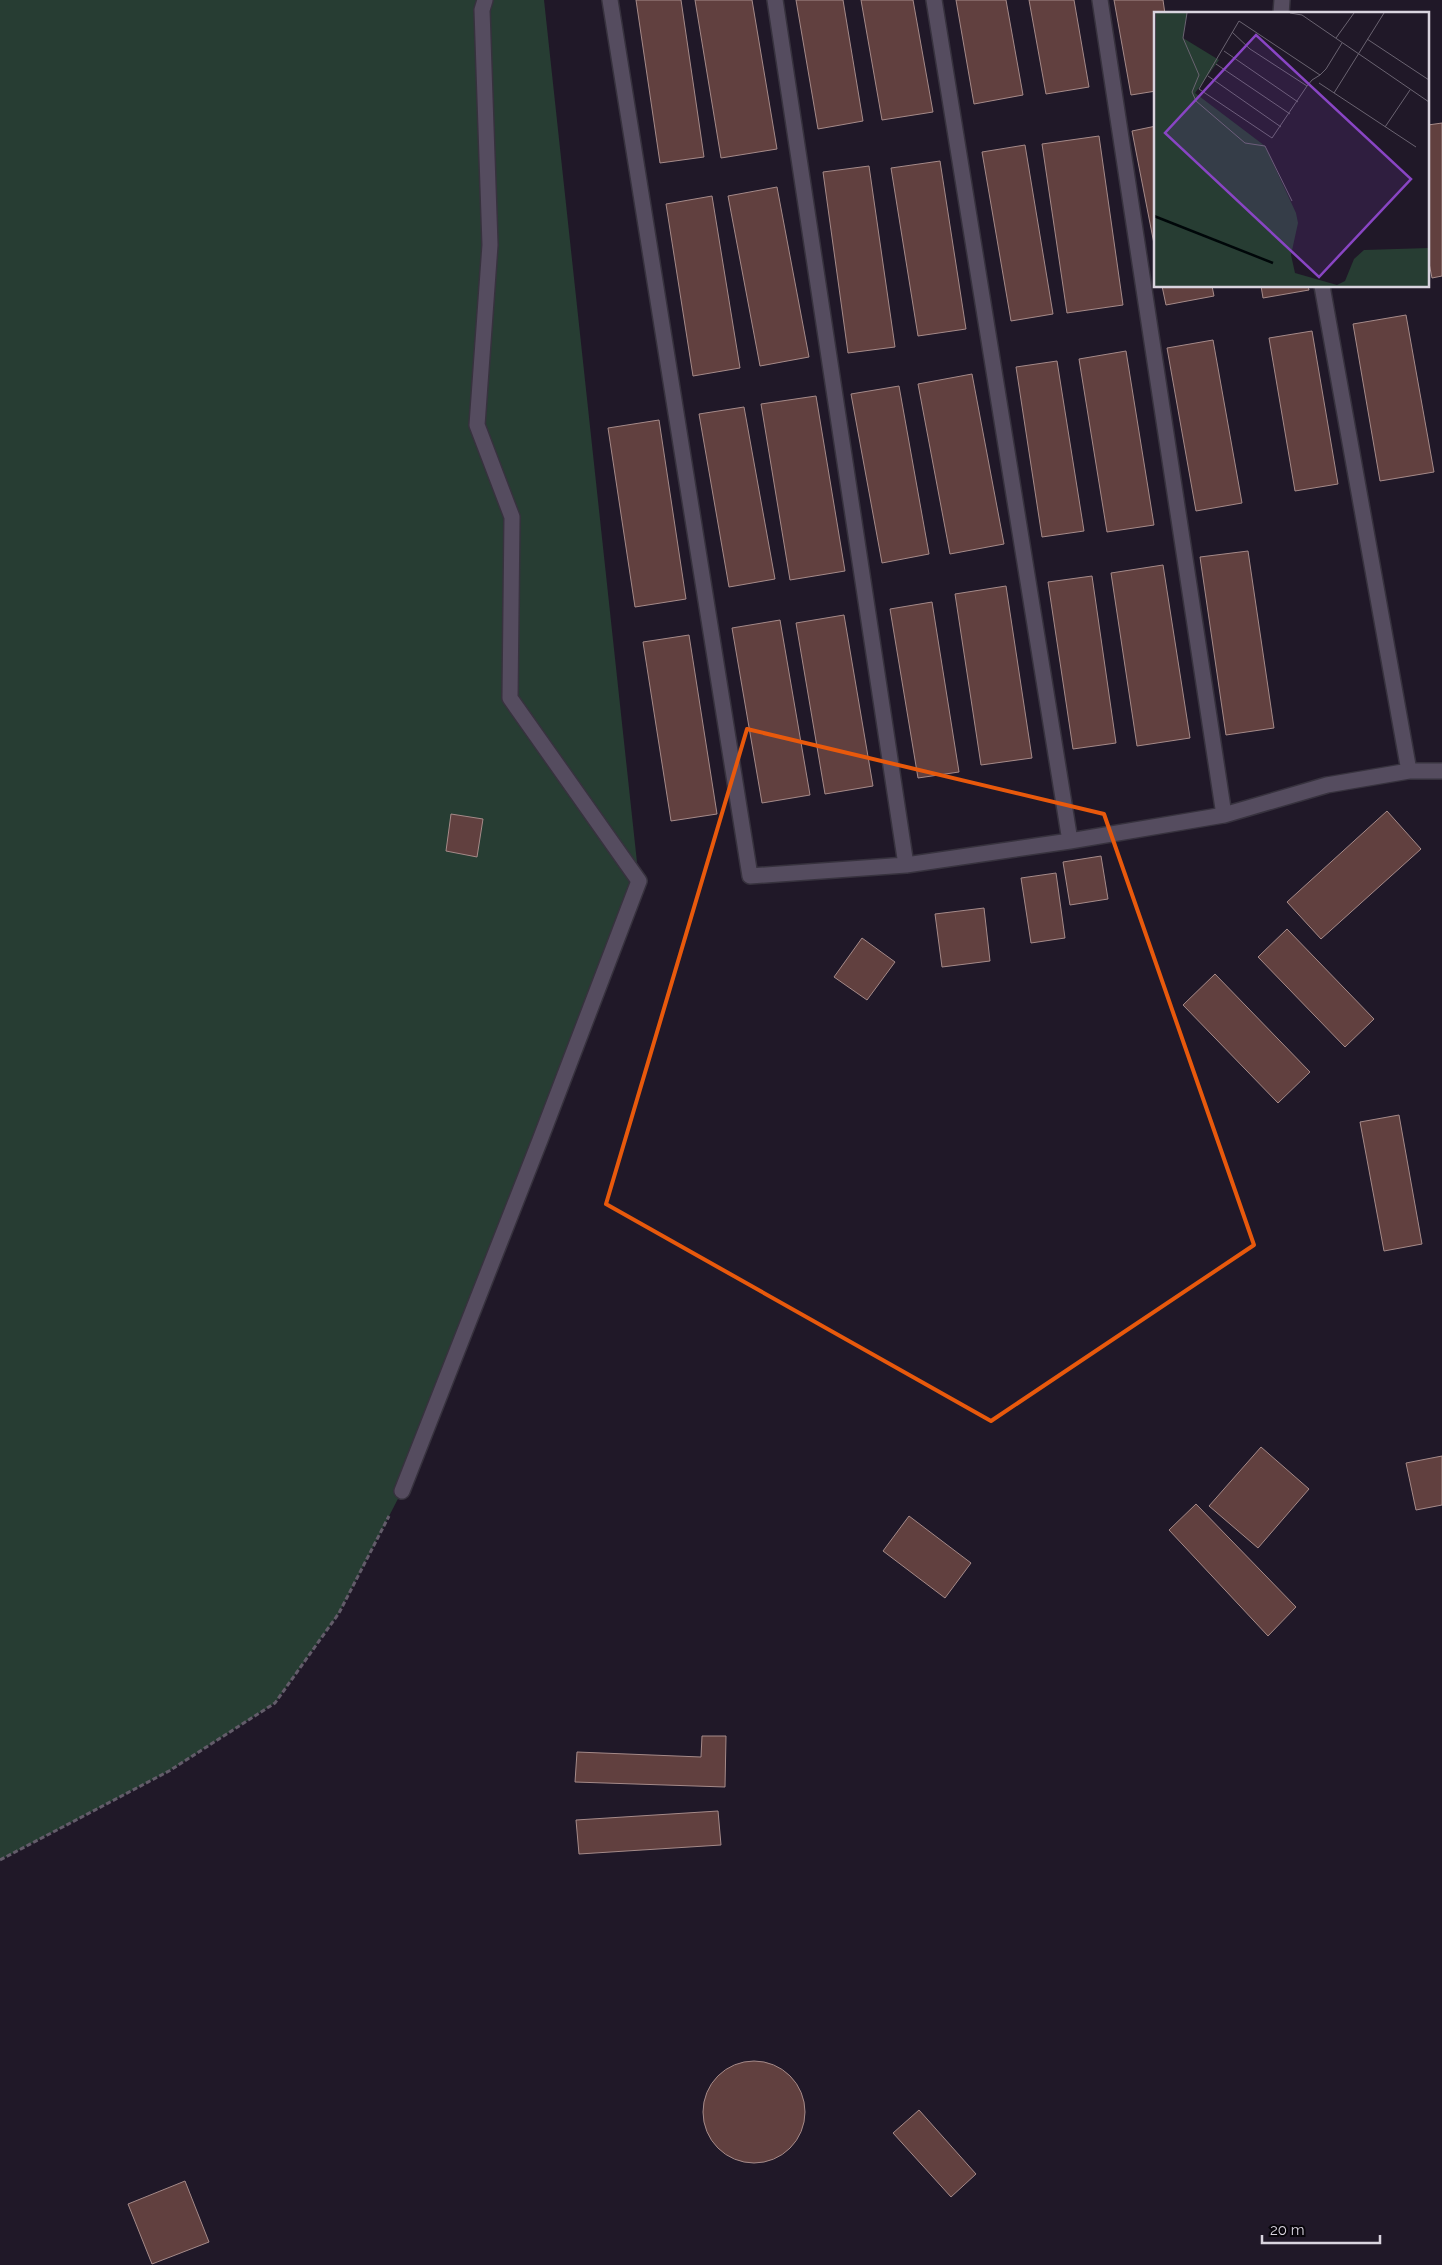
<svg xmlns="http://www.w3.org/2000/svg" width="1442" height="2265" font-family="Raleway,sans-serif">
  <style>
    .green { fill: #273d33 }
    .building { fill: #61403f; stroke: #a58a89 }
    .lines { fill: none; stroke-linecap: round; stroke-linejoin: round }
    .street-casing { stroke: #37323e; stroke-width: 18 }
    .path { stroke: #635c6a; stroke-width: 3; stroke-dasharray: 5 2.5; stroke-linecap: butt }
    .street { stroke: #554c5f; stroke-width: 15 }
    .marked { fill: none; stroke: #e8590c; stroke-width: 4; stroke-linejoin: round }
    .inset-river { fill: none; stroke: #000709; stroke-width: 2.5 }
    .inset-road { fill: none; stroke: #6a6371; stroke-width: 1 }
    .view { fill: #8945c4; fill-opacity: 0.15; stroke: #8945c4; stroke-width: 2.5 }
    .inset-edge { fill: none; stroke: #d9d4df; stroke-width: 2.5 }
  </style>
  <rect width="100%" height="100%" fill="#201828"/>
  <!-- green -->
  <path class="green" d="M0,0H544L639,881L402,1491L339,1613L275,1703L169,1771L0,1860Z"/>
  <!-- building -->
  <path class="building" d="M636,0H681L704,157L660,163Z
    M695,0H752L777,149L721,158Z
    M796,0H843L863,121L818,129Z
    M861,0H913L933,112L882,120Z
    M956,0H1006L1023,95L974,104Z
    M1029,0H1074L1089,87L1046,94Z
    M1114,0H1163L1165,14H1156V91L1131,95Z
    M1442,123V276L1432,278L1428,258V125Z
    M1156,126V254L1132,131Z
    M1099,136L1123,305L1067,313L1042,144Z
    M1025,145L1053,314L1011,321L982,152Z
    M940,161L966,329L918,336L891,168Z
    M869,166L895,347L848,353L823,172Z
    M777,187L809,357L760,366L728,196Z
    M712,196L740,368L693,376L666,204Z
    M1162,286H1212L1214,296L1166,305Z
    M1261,286H1308L1309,290L1263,298Z
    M1406,315L1434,472L1380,481L1353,324Z
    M1312,331L1338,484L1295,491L1269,338Z
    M1213,340L1242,503L1196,511L1167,348Z
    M1126,351L1154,525L1107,532L1079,359Z
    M1057,361L1084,531L1042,537L1016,367Z
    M972,374L1004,544L950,554L918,384Z
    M899,386L929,554L882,563L851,394Z
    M816,396L845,571L790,580L761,404Z
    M744,407L775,579L729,587L699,414Z
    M659,420L686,599L635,607L608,428Z
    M1248,551L1274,728L1226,735L1200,557Z
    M1163,565L1190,738L1137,746L1111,573Z
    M1092,576L1116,743L1073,749L1048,582Z
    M1006,586L1032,758L981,765L955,594Z
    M932,602L959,772L918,778L890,609Z
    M844,615L873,786L825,794L796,623Z
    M780,620L810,795L762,803L732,628Z
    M689,635L717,814L671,821L643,642Z
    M1387,811L1421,849L1321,939L1287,902Z
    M451,814L483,819L477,857L446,851Z
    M1101,856L1108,899L1070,905L1063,862Z
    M1056,873L1065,938L1031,943L1021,878Z
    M984,908L990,961L942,967L935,914Z
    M1287,929L1374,1019L1345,1047L1258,957Z
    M862,938L895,962L867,1000L834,977Z
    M1215,974L1310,1072L1278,1103L1183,1005Z
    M1399,1115L1422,1244L1384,1251L1360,1122Z
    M1261,1447L1309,1489L1258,1548L1209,1506Z
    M1442,1456V1505L1416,1510L1406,1463Z
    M1196,1504L1296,1607L1268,1636L1169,1530Z
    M909,1516L971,1563L945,1598L883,1551Z
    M702,1736H726L725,1787L575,1782L577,1752L701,1757Z
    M718,1811L721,1845L579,1854L576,1820Z
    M703 2112a51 51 0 1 1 102 0a51 51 0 1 1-102 0Z
    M919,2110L976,2174L951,2197L893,2133Z
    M185,2181L209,2242L152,2264L128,2204Z"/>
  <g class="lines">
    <defs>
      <path id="street" d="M610,0L750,876L906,865L1070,841L1224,815L1327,785L1409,771H1442
        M775,0L906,865
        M934,0L1070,841
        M1100,0L1224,815
        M1281,14L1282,0
        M1322,286L1409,771
        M402,1491L540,1140L639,881L510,698L512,517L477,425L490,245L482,10L485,0"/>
    </defs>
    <!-- street casing -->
    <use href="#street" class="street-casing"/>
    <!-- path -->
    <path class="path" d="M0,1860L169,1771L275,1703L339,1613L389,1516"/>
    <!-- street -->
    <use href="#street" class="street"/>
  </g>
  <!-- marked area -->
  <path class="marked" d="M747,729L1104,814L1254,1245L991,1421L606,1204Z"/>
  <!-- overview -->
  <g transform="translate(1154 12)">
    <rect width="275" height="275" fill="#201828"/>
    <path d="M2,1H33L29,26L65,48L41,81L111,134L142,201L144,211L137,243L141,261L183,273L191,269L200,247L210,238L275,236V274H0Z" fill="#273d33"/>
    <path class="inset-river" d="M0,204L119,251"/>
    <path class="inset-road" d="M33,1L29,26L45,63L38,80L42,89L91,131L111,134L138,189M136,1L148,3L275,90M78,20L96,37L153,74M182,26L200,1M213,27L275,68M70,39L144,90M62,52L136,102M166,63L85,9L45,77L118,126L153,74L158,68L166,63L172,57L188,31M54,64L127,115M165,71L262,135M180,81L230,1M231,115L256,78"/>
    <path class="view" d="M102,23L257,167L165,265L11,121Z"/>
    <rect width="275" height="275" class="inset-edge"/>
  </g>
  <!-- scale -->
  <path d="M1262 2235v8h118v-8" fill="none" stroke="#d9d4df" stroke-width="2.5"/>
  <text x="1270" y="2235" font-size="15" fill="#d9d4df" stroke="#08050b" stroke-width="4" paint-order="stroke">20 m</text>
</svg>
